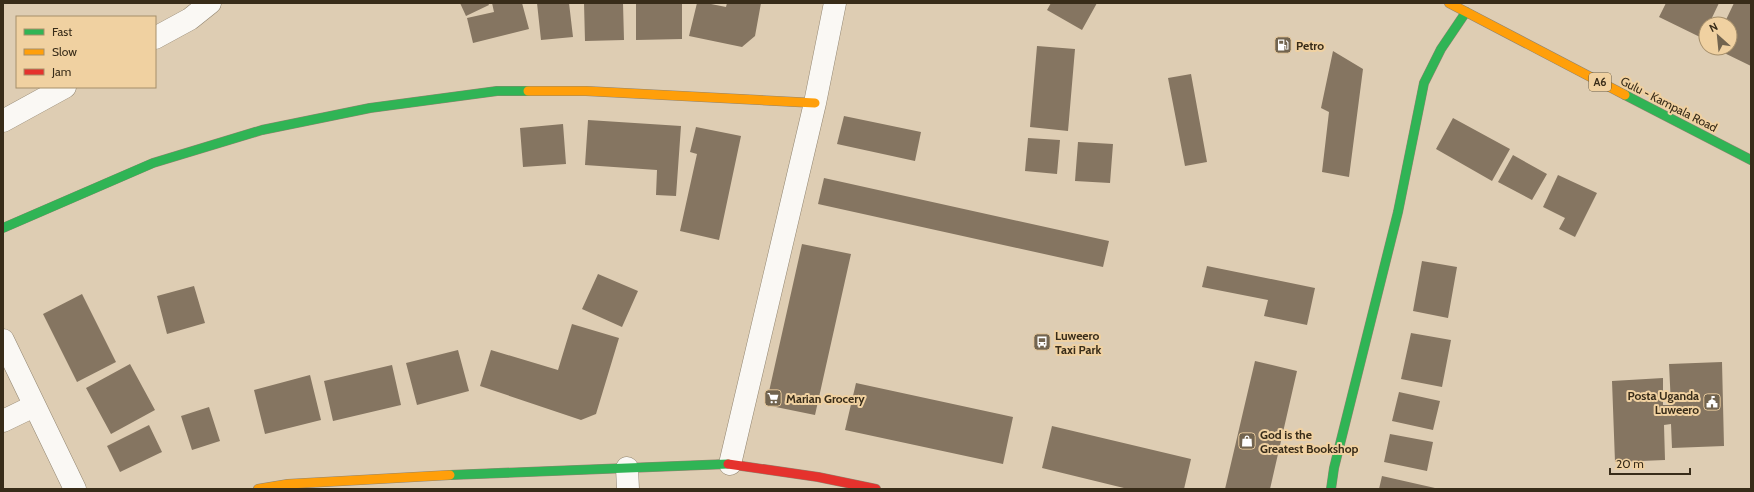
<svg xmlns="http://www.w3.org/2000/svg" width="1754" height="492" font-family="Cabin,sans-serif">
  <style>
    .building { fill: #857561 }
    .lines { fill: none; stroke-linecap: round; stroke-linejoin: round }
    .street-casing { stroke: #91846f; stroke-width: 23 }
    .fast-casing { stroke: #91846f; stroke-width: 10 }
    .slow-casing { stroke: #91846f; stroke-width: 10 }
    .jam-casing { stroke: #91846f; stroke-width: 10 }
    .street { stroke: #faf8f4; stroke-width: 22 }
    .fast { stroke: #30b455; stroke-width: 9 }
    .slow { stroke: #ff9f0a; stroke-width: 9 }
    .jam { stroke: #e5322d; stroke-width: 9 }
    .labels { text-anchor: middle; dominant-baseline: central; stroke-width: 4; stroke-linejoin: round; paint-order: stroke }
    .shield { fill: #f0d1a1; stroke: #6f5e42; stroke-width: 1 }
    .shield-label { font-size: 11px; font-weight: bold; fill: #382c19 }
    .poi-label { font-size: 12px; font-weight: bold; fill: #382c19; stroke: #f0d1a1; text-anchor: start }
    .street-label { font-size: 12px; fill: #382c19; stroke: #f0d1a1 }
  </style>
  <rect width="100%" height="100%" fill="#decdb3"/>
  <!-- building -->
  <path class="building" d="M460,3H488L489,5L466,16Z
    M492,3H522L529,29L473,43L467,18L494,12Z
    M537,3H569L573,37L541,40Z
    M584,3H623L624,40L585,41Z
    M636,3H682V39L636,40Z
    M697,3H706L726,7L727,3H761L755,36L742,47L689,36Z
    M1051,3H1097L1082,30L1047,10Z
    M1666,3H1719L1709,24H1706V29L1702,38L1659,17Z
    M1734,3H1751V66L1714,48H1730V24H1724Z
    M1037,46L1075,49L1068,131L1030,127Z
    M1333,51L1363,69L1349,177L1322,172L1329,112L1321,108Z
    M1191,74L1207,162L1185,166L1168,78Z
    M844,116L921,132L915,161L837,144Z
    M1453,118L1510,149L1492,181L1436,149Z
    M588,120L681,126L676,196L656,195L657,170L585,165Z
    M563,124L566,164L523,167L520,128Z
    M696,127L741,136L719,240L680,231L697,154L690,152Z
    M1028,138L1060,140L1057,174L1025,171Z
    M1078,142L1113,144L1110,183L1075,181Z
    M1513,155L1547,174L1532,200L1498,182Z
    M1558,175L1597,193L1575,237L1559,229L1565,218L1543,207Z
    M824,178L1109,241L1103,267L818,204Z
    M802,244L851,254L815,415L766,405Z
    M1422,261L1457,267L1448,318L1413,311Z
    M1207,266L1315,288L1307,325L1264,316L1268,300L1202,287Z
    M598,274L638,291L622,327L582,309Z
    M194,286L205,323L167,334L157,296Z
    M82,294L116,362L77,382L43,314Z
    M572,324L619,338L596,414L581,420L480,386L491,350L558,370Z
    M1411,333L1451,340L1442,387L1401,379Z
    M458,350L469,391L417,405L406,363Z
    M1255,361L1297,371L1270,489H1225Z
    M1722,362L1724,446L1672,448L1671,424L1664,425L1665,460L1615,462L1612,381L1663,378V405H1671L1669,364Z
    M130,364L155,410L111,434L86,388Z
    M392,365L401,405L333,421L324,381Z
    M310,375L321,420L265,434L254,390Z
    M856,383L1013,417L1003,464L845,430Z
    M1399,392L1440,401L1433,430L1392,421Z
    M209,407L220,441L192,450L181,416Z
    M149,425L162,452L120,472L107,446Z
    M1052,426L1191,459L1184,489H1128L1042,468Z
    M1390,434L1433,442L1427,471L1384,462Z
    M1382,476L1435,488V489H1379Z"/>
  <g class="lines">
    <defs>
      <path id="street" d="M155,38L190,19L210,3
        M3,121L65,87
        M3,340L75,489
        M3,421L34,406
        M730,464L815,103L835,3
        M627,468L628,489"/>
      <path id="fast" d="M1625,95L1751,160
        M3,228L153,163L262,130L370,108L497,91H528
        M450,475L728,464
        M1331,489L1334,468L1398,212L1424,83L1441,49L1466,12"/>
      <path id="slow" d="M1449,3L1625,95
        M528,91H586L815,103
        M258,489L288,484L450,475"/>
      <path id="jam" d="M728,464L818,477L876,489"/>
    </defs>
    <!-- street casing -->
    <use href="#street" class="street-casing"/>
    <!-- fast casing -->
    <use href="#fast" class="fast-casing"/>
    <!-- slow casing -->
    <use href="#slow" class="slow-casing"/>
    <!-- jam casing -->
    <use href="#jam" class="jam-casing"/>
    <!-- street -->
    <use href="#street" class="street"/>
    <!-- fast -->
    <use href="#fast" class="fast"/>
    <!-- slow -->
    <use href="#slow" class="slow"/>
    <!-- jam -->
    <use href="#jam" class="jam"/>
  </g>
  <!-- icons -->
  <defs>
    <symbol id="fuel-square" viewBox="-11 -11 22 22"><rect x="-9" y="-9" width="18" height="18" rx="4" fill="#72644f" stroke="#f0d1a1"/><path d="M-5.5-6h7V0h2V4h1.3V-2.5L3-4.5l.8-.8L6-3V5H2.5V1h-1V6h-7ZM-4.2-4.7v3.2H.2V-4.7Z" fill="#fff"/></symbol>
    <symbol id="bus-square" viewBox="-11 -11 22 22"><rect x="-9" y="-9" width="18" height="18" rx="4" fill="#72644f" stroke="#f0d1a1"/><path d="M-5-6H5V4H4V6H2V4H-2V6H-4V4H-5ZM-3.5-4V0h7V-4ZM-3.5 1.2v1.5H-2V1.2ZM2 1.2v1.5H3.5V1.2Z" fill="#fff"/></symbol>
    <symbol id="supermarket-square" viewBox="-11 -11 22 22"><rect x="-9" y="-9" width="18" height="18" rx="4" fill="#72644f" stroke="#f0d1a1"/><path d="M-6-5.5h2.5l.6 2H6L4.5 2H-2.5L-4.4-4H-6ZM-1.5 3.2a1.3 1.3 0 1 0 .1 0ZM3 3.2a1.3 1.3 0 1 0 .1 0Z" fill="#fff"/></symbol>
    <symbol id="civic-square" viewBox="-11 -11 22 22"><rect x="-9" y="-9" width="18" height="18" rx="4" fill="#72644f" stroke="#f0d1a1"/><path d="M-.6-6.5H3V-4.5H.6V-3L4-1V1h2V6H-6V1h2V-1L-.6-3ZM-1.2 2.5V6h2.4V2.5Z" fill="#fff"/></symbol>
    <symbol id="shop-square" viewBox="-11 -11 22 22"><rect x="-9" y="-9" width="18" height="18" rx="4" fill="#72644f" stroke="#f0d1a1"/><path d="M-5-2.5h2.3a2.7 3.5 0 0 1 5.4 0H5L5.5 6h-11ZM-1.5-2.5h3a1.5 2.3 0 0 0-3 0Z" fill="#fff"/></symbol>
  </defs>
  <g fill-rule="evenodd">
    <use href="#fuel-square" x="1273" y="35" width="20" height="20"/>
    <use href="#bus-square" x="1032" y="332" width="20" height="20"/>
    <use href="#supermarket-square" x="763" y="388" width="20" height="20"/>
    <use href="#civic-square" x="1702" y="392" width="20" height="20"/>
    <use href="#shop-square" x="1237" y="431" width="20" height="20"/>
  </g>
  <g class="labels">
    <!-- shield labels -->
    <rect class="shield" x="1589" y="73" width="22" height="18" rx="3"/>
    <g class="shield-label">
      <text x="1600" y="82">A6</text>
    </g>
    <!-- poi labels -->
    <g class="poi-label">
      <text x="1296" y="45">Petro</text>
      <text x="1055" y="335">Luweero<tspan x="1055" dy="14">Taxi Park</tspan></text>
      <text x="1699" y="395" text-anchor="end">Posta Uganda<tspan x="1699" dy="14">Luweero</tspan></text>
      <text x="786" y="398">Marian Grocery</text>
      <text x="1260" y="434">God is the<tspan x="1260" dy="14">Greatest Bookshop</tspan></text>
    </g>
    <!-- street labels -->
    <g class="street-label">
      <text transform="translate(1669 104) rotate(27)">Gulu - Kampala Road</text>
    </g>
  </g>
  <!-- border -->
  <rect width="1754" height="492" fill="none" stroke="#382c19" stroke-width="8"/>
  <!-- legend -->
  <rect x="16" y="16" width="140" height="72" fill="#f0d1a1" stroke="#a68f6b"/>
  <rect x="24" y="29" width="20" height="6" fill="#30b455" stroke="#a68f6b"/>
  <text x="52" y="36" font-size="12" fill="#382c19">Fast</text>
  <rect x="24" y="49" width="20" height="6" fill="#ff9f0a" stroke="#a68f6b"/>
  <text x="52" y="56" font-size="12" fill="#382c19">Slow</text>
  <rect x="24" y="69" width="20" height="6" fill="#e5322d" stroke="#a68f6b"/>
  <text x="52" y="76" font-size="12" fill="#382c19">Jam</text>
  <!-- north arrow -->
  <g transform="translate(1718 36) rotate(333)"><circle r="19" fill="#f0d1a1" stroke="#a68f6b"/>
  <path d="M0-3L7 15L0 10L-7 15Z" fill="#72644f"/>
  <text y="-6" font-size="11" font-weight="bold" text-anchor="middle" fill="#382c19">N</text>
  </g>
  <!-- scale -->
  <path d="M1610 468v6h80v-6" fill="none" stroke="#382c19" stroke-width="2"/>
  <text x="1616" y="468" font-size="12" fill="#382c19" stroke="#f0d1a1" stroke-width="3" paint-order="stroke">20 m</text>
</svg>
